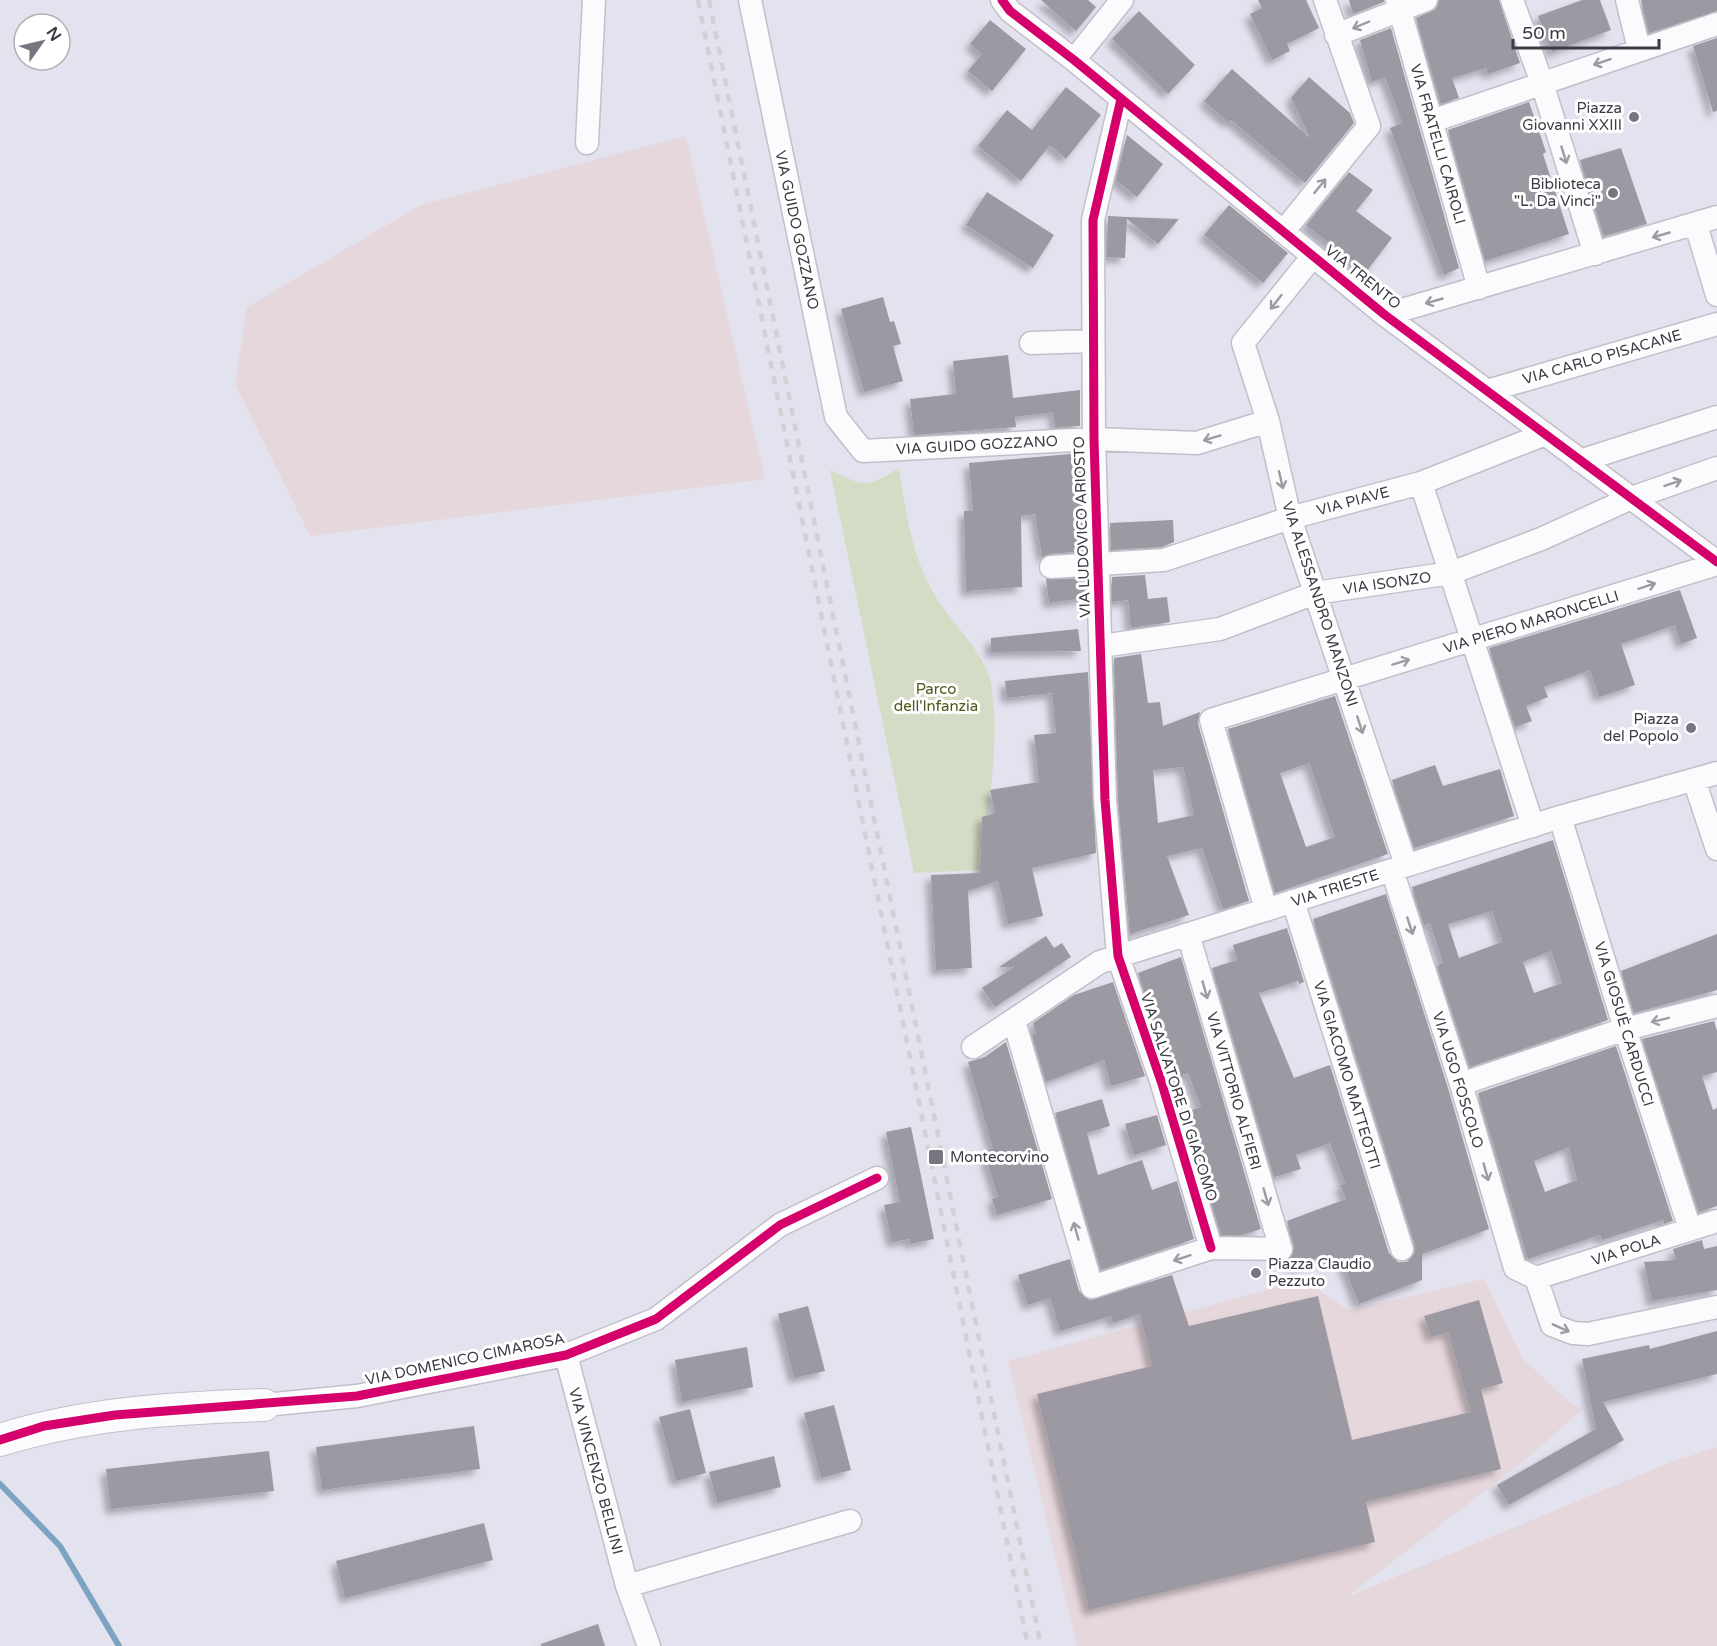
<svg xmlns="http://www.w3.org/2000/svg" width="1717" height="1646" font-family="'Varela Round',sans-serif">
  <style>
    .industrial { fill: #e6d7dd }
    .green { fill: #d5dcc5 }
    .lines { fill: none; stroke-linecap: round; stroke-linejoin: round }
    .stream { stroke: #7ca4c2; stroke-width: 6 }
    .building { fill: #9c99a3; fill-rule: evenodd; filter: url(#shadow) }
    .street-casing { stroke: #c1c0ca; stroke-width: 25 }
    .secondary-casing { stroke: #c1c0ca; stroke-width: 34 }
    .street { stroke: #fbfbfd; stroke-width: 22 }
    .secondary { stroke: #fbfbfd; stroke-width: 32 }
    .rail { stroke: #d1d1d5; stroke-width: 4.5; stroke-dasharray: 8 8; stroke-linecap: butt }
    .cycleway-casing { stroke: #fff; stroke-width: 13 }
    .cycleway { stroke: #d6006c; stroke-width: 9 }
    .oneway { stroke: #9c9ba1 }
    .poi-dot { fill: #767580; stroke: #fff; stroke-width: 2 }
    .labels { text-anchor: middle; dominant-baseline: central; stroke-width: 6; stroke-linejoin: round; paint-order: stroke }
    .poi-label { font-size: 15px; fill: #3c3b45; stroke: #fff; text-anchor: end }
    .street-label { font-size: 15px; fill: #3c3b45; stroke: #fff }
    .park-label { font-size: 15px; fill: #4c5a19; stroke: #fff }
  </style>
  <defs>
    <filter id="shadow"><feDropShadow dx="-5.5" dy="5.5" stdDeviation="3" flood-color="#0004"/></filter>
  </defs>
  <rect width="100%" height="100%" fill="#e3e2ef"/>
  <!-- industrial -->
  <path class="industrial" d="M686,136L765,479L310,536L235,384L247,307L421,205Z
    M1484,1279L1523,1359L1571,1403L1583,1409L1520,1464L1345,1598L1671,1462L1717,1447V1646H1077L1008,1361L1303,1280L1349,1310Z"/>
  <!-- green -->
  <path class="green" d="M899,468C906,514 912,559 937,599C952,622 986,656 991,683C1001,735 987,816 982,870L914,873L830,470C864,486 866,489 899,468Z"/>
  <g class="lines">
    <!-- stream -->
    <path class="stream" d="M0,1484L60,1546L119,1646"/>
  </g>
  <!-- building -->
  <path class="building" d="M1041,0H1088L1096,7L1076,31Z
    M1258,0H1306L1319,28L1287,44L1290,51L1272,60L1250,14L1262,8Z
    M1349,0H1384V2L1353,14Z
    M1439,0H1499L1520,63L1488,74L1486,68L1452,78L1459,98L1441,104L1416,18L1436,9Z
    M1582,0H1600L1611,30L1552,52L1538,16Z
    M1641,0H1717V11L1649,33Z
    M1139,11L1195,65L1168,94L1112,39Z
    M990,20L1026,49L992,91L968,71L982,54L970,44Z
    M1391,28L1459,268L1444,275L1390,128L1402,123L1385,77L1372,82L1360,40Z
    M1717,38V111L1713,112L1693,46Z
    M1232,69L1310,138L1291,98L1309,77L1350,113L1354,123L1305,183L1231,120L1228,122L1204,101Z
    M1066,87L1101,115L1066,159L1050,145L1021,181L978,146L1007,110L1032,130Z
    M1529,102L1546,152L1543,154L1569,234L1485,261L1448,130Z
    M1127,135L1163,164L1137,197L1116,180Z
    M1621,148L1647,224L1604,236L1580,160Z
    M1349,172L1373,190L1356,211L1392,238L1366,272L1306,225Z
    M987,192L1054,235L1033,268L966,225Z
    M1229,205L1288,253L1263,283L1204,235Z
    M1108,216L1127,217L1179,219L1158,244L1127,219L1125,258L1107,257Z
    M883,297L890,322L894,321L901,344L893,346L903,381L864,392L841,309Z
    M1008,355L1013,398L1080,390V426L1055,427L1053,412L1015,417L1016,427L914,435L910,399L956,394L953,361Z
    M1081,453L1084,551L1050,554L1042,557L1035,514L1021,516L1022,587L966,591L964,511H973L969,463Z
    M1173,520L1174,542L1161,547L1111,550L1110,523Z
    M1145,575L1148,599L1167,597L1170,622L1131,628L1128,600L1112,602V577Z
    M1085,578V598L1049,603L1046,579Z
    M1680,590L1697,638L1681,644L1675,625L1621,644L1635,685L1599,697L1590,670L1544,687L1548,697L1526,706L1532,721L1515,727L1489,648Z
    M1078,629L1081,651L991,652V638Z
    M1141,654L1148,703L1160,702L1163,726L1200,712L1198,724L1249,901L1223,909L1202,848L1167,856L1189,915L1130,934L1118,799L1114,658ZM1183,767L1194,815L1158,823L1153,770Z
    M1088,672L1096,853L1032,868L1043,916L1008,924L998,881L968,891L972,968L936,970L931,875L980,873L982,817L995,813L990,790L1039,782L1034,735L1056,733L1052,693L1007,698L1005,681Z
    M1335,696L1388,854L1275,893L1228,729ZM1309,763L1335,837L1306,847L1280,773Z
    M1435,765L1443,786L1500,769L1514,816L1414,848L1392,780Z
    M1553,840L1608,1020L1470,1067L1437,966L1443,963L1430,923L1424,925L1412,887ZM1492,911L1502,942L1459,958L1448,924ZM1551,951L1562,983L1534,993L1523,962Z
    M1386,894L1448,1088L1489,1229L1422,1254V1280L1359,1304L1342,1260L1315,1259L1295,1267L1291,1258L1294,1246L1287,1221L1346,1199L1340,1185L1345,1184L1330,1143L1296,1155L1301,1169L1274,1177L1212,968L1237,960L1233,945L1287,928L1304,982L1299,984L1298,981L1259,993L1294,1078L1330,1065L1389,1253L1398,1262H1407L1415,1252V1245L1313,919Z
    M1717,934V990L1634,1013L1621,971Z
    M1046,936L1054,948L1062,943L1071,957L995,1007L982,988L1014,967H999Z
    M1181,957L1261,1229L1242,1235H1221L1202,1172L1207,1171L1198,1142L1194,1143L1185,1112L1201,1107L1188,1073L1174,1078L1138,973Z
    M1113,982L1145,1076L1111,1086L1104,1060L1046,1082L1032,1035L1036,1034L1033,1023L1074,995Z
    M1714,1021L1717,1031V1072L1702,1076L1713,1110L1717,1108V1206L1699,1212L1642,1039Z
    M1006,1042L1052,1199L997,1215L992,1199L998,1197L984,1151L993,1149L968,1062L985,1057Z
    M1616,1046L1673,1221L1664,1224L1663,1220L1602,1240L1600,1235L1528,1259L1478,1093ZM1569,1147L1577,1180L1545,1192L1534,1161Z
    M1102,1099L1110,1126L1087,1133L1098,1175L1142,1160L1152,1190L1177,1181L1194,1239L1101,1270L1055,1113Z
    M1157,1115L1166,1145L1134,1155L1125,1124Z
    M911,1127L934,1239L910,1244L909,1239L892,1242L884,1205L900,1202L886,1132Z
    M1702,1240L1704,1249L1717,1246V1290L1652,1301L1644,1262L1676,1260L1673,1249Z
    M1070,1259L1079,1291L1090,1300L1172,1275L1189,1326L1318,1296L1352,1440L1471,1412L1448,1332L1431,1337L1424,1316L1479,1300L1503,1383L1481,1389L1501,1469L1366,1502L1375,1542L1089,1610L1037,1394L1152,1366L1140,1314L1113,1323L1111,1316L1060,1331L1050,1298L1028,1305L1018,1275Z
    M808,1306L825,1371L794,1378L778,1314Z
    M1717,1331V1374L1603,1402L1624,1440L1509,1505L1497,1485L1596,1429L1582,1359L1649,1345L1650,1349Z
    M747,1347L753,1387L682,1402L675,1360Z
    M834,1405L851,1470L821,1478L804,1413Z
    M690,1409L706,1473L676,1481L659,1417Z
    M474,1426L480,1469L322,1490L316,1447Z
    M269,1451L274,1491L111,1509L106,1469Z
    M774,1456L781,1487L717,1503L709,1472Z
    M484,1523L493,1560L345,1598L336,1561Z
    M598,1624L605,1646H541V1644Z"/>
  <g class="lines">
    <defs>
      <path id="street" d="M750,0L836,417L863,451L1094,439L1197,443L1268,421
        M1002,0L1010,11L1074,60L1385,315L1717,562
        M1397,0L1479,288
        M1512,0L1542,83L1595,254
        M1627,0L1639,49
        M1336,35L1426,0
        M1074,60L1122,0
        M1121,99L1093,220L1094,439L1105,800L1118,956L1162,1084L1211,1248
        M1432,121L1717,24
        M587,143L594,0
        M1696,225L1717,295
        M1283,232L1369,126L1325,0
        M1313,256L1243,343L1268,421L1290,518L1406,865
        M1385,315L1717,217
        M1031,343L1093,341
        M1487,391L1717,324
        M1580,461L1717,417
        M1421,483L1533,826
        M1051,567L1164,560L1290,518L1421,483L1545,434
        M1101,646L1220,629L1315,593L1451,573L1541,539L1629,499L1717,468
        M1694,780L1717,849
        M1560,817L1625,1029L1690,1229
        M1392,870L1461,1084L1515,1268L1536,1278
        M1293,901L1402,1249
        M1266,910L1211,720L1717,564
        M1014,1021L1092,1287L1211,1248L1281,1249L1188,934
        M973,1047L1100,962L1560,817L1717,773
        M1461,1084L1625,1029L1717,1006
        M1536,1278L1552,1325L1573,1333L1588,1334L1717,1307
        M1536,1278L1717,1221
        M566,1355L627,1586L649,1646
        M264,1405L357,1396L566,1355L656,1319L780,1225L877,1178
        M627,1586L850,1521"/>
      <path id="secondary" d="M0,1440C86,1413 174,1408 264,1405"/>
    </defs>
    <!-- street casing -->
    <use href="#street" class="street-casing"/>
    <!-- secondary casing -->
    <use href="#secondary" class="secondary-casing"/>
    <!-- street -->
    <use href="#street" class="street"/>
    <!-- secondary -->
    <use href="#secondary" class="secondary"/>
    <!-- rail -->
    <path class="rail" d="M698,0L1028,1646
      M709,0L1041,1646"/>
    <defs>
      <path id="cycleway" d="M1002,0L1010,11L1074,60L1385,315L1717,562
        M1121,99L1093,220L1094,439L1105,800L1118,956L1162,1084L1211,1248
        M0,1440L44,1426L115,1415L357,1396L566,1355L656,1319L780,1225L877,1178"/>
    </defs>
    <!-- cycleway casing -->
    <use href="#cycleway" class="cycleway-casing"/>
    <!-- cycleway -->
    <use href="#cycleway" class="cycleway"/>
  </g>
  <!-- one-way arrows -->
  <defs><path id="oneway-shaft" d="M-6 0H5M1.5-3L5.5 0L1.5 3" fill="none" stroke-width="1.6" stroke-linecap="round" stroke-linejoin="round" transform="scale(1.5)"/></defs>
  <g class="oneway">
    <use href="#oneway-shaft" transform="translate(1361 25) rotate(157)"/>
    <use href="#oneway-shaft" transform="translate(1602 62) rotate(161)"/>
    <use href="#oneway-shaft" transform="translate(1564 155) rotate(73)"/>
    <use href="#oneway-shaft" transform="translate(1320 186) rotate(-51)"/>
    <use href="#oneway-shaft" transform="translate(1661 235) rotate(164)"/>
    <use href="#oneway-shaft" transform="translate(1434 301) rotate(164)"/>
    <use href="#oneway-shaft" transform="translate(1276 302) rotate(128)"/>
    <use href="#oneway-shaft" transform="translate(1212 438) rotate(163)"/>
    <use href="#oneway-shaft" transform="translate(1281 480) rotate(77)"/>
    <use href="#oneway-shaft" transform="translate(1673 483) rotate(-19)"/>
    <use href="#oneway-shaft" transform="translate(1647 586) rotate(-18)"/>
    <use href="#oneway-shaft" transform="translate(1401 662) rotate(-17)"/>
    <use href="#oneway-shaft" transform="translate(1360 725) rotate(72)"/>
    <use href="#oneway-shaft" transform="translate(1410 926) rotate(72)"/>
    <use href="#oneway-shaft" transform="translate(1205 990) rotate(74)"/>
    <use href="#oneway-shaft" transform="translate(1660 1020) rotate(166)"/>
    <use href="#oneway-shaft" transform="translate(1486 1172) rotate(74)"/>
    <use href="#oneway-shaft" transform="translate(1266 1197) rotate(74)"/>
    <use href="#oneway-shaft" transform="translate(1076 1231) rotate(-106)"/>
    <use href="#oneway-shaft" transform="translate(1182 1258) rotate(162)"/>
    <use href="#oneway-shaft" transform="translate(1561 1328) rotate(24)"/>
  </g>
  <!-- markers -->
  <g class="poi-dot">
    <circle cx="1634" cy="117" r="6"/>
    <circle cx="1613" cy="193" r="6"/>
    <circle cx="1691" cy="728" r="6"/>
    <rect x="928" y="1149" width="16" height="16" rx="3"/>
    <circle cx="1256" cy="1273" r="6"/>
  </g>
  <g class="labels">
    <!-- poi labels -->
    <g class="poi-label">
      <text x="1622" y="108">Piazza<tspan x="1622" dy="17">Giovanni XXIII</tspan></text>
      <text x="1601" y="184">Biblioteca<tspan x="1601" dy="17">"L. Da Vinci"</tspan></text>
      <text x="1679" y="719">Piazza<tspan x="1679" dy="17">del Popolo</tspan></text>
      <text x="950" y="1157" text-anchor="start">Montecorvino</text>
      <text x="1268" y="1264" text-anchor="start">Piazza Claudio<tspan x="1268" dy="17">Pezzuto</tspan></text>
    </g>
    <!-- street labels -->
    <g class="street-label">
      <text transform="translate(1438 144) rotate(74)">VIA FRATELLI CAIROLI</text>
      <text transform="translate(797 230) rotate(78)">VIA GUIDO GOZZANO</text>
      <text transform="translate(1363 277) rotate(39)">VIA TRENTO</text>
      <text transform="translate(1602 357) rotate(-16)">VIA CARLO PISACANE</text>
      <text transform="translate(977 445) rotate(-3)">VIA GUIDO GOZZANO</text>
      <text transform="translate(1353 501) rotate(-15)">VIA PIAVE</text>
      <text transform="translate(1082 527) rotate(-92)">VIA LUDOVICO ARIOSTO</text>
      <text transform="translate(1387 583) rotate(-8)">VIA ISONZO</text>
      <text transform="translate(1320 604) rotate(72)">VIA ALESSANDRO MANZONI</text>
      <text transform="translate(1531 622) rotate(-17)">VIA PIERO MARONCELLI</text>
      <text transform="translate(1335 888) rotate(-18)">VIA TRIESTE</text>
      <text transform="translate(1624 1024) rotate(73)">VIA GIOSUÈ CARDUCCI</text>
      <text transform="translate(1347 1075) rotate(73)">VIA GIACOMO MATTEOTTI</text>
      <text transform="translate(1458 1080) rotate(73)">VIA UGO FOSCOLO</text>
      <text transform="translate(1234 1091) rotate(74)">VIA VITTORIO ALFIERI</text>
      <text transform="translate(1179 1097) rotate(72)">VIA SALVATORE DI GIACOMO</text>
      <text transform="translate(1626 1250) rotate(-18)">VIA POLA</text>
      <text transform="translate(465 1359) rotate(-12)">VIA DOMENICO CIMAROSA</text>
      <text transform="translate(596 1471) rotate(75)">VIA VINCENZO BELLINI</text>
    </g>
    <!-- park labels -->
    <g class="park-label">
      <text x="936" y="689">Parco<tspan x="936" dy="17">dell'Infanzia</tspan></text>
    </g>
  </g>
  <!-- north arrow -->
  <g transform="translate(42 42) rotate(56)"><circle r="28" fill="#ffffff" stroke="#b1b1b5" stroke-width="1.5"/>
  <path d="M0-4.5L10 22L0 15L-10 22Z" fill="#767580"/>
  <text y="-9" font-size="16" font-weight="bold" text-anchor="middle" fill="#3c3b45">N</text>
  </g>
  <!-- scale -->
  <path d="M1513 39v9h146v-9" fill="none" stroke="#3c3b45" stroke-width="3"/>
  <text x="1522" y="39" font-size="18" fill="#3c3b45" stroke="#ffffff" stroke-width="4.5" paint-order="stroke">50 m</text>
</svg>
